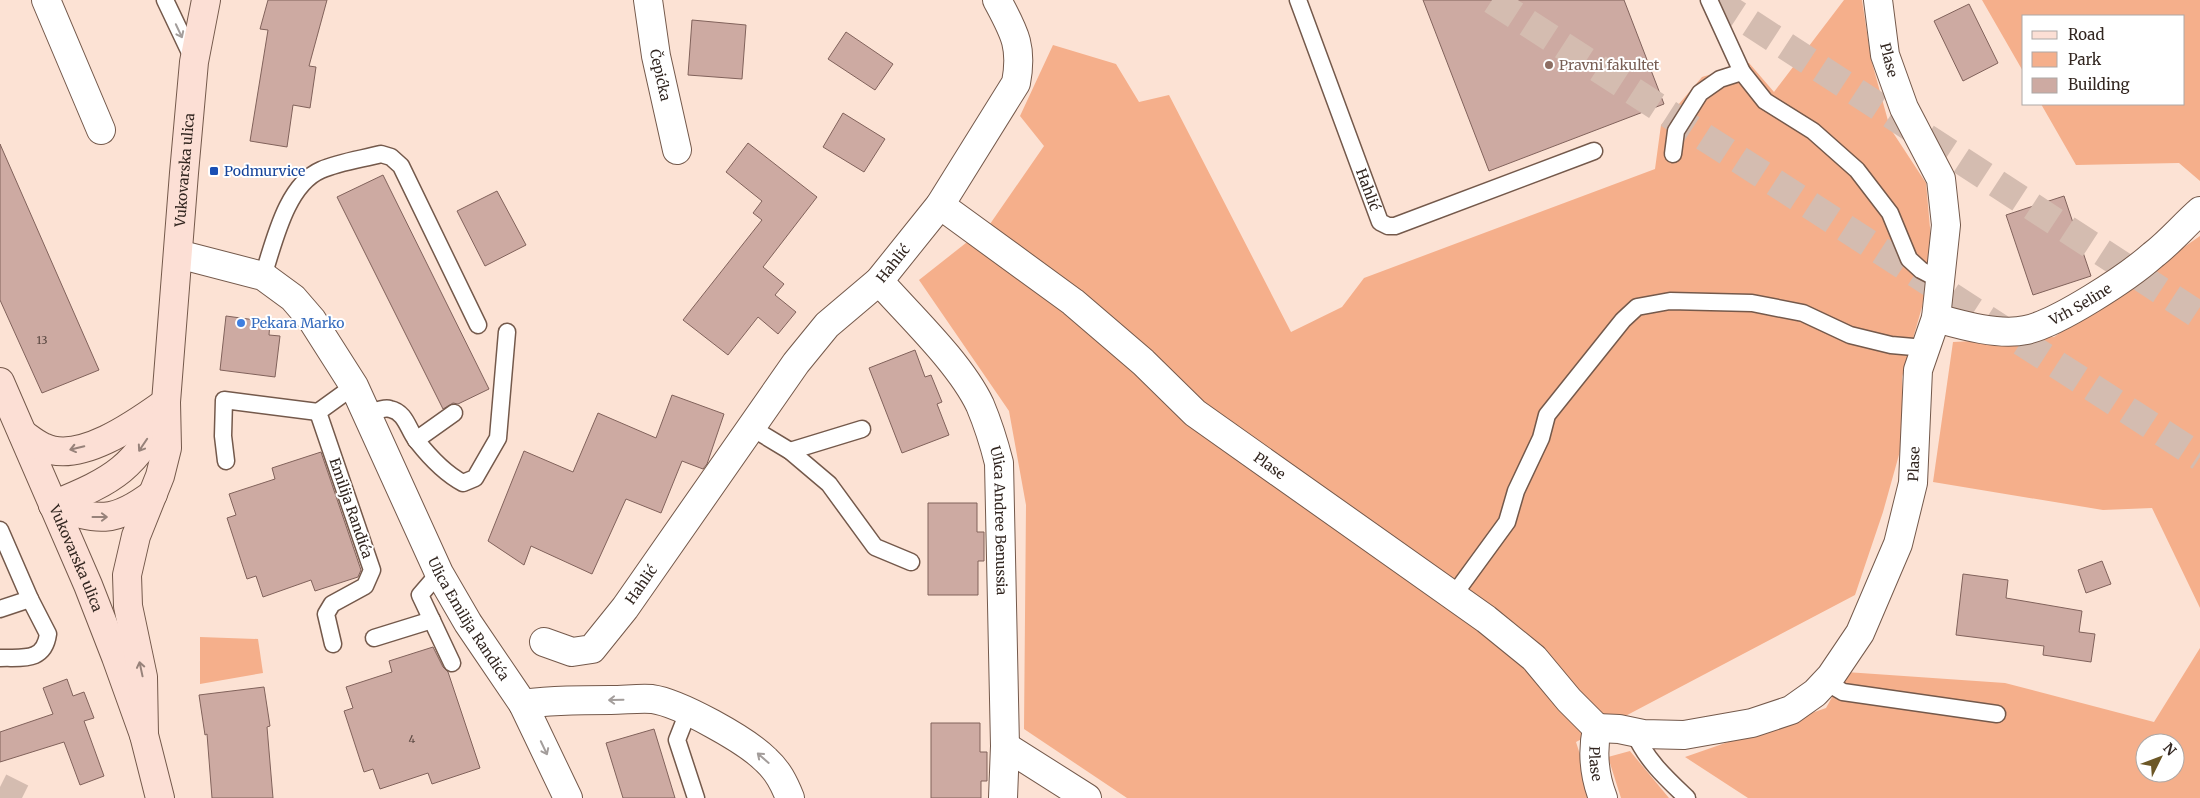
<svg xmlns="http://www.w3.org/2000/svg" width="2200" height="798" font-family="Merriweather,serif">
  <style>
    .green { fill: #f5af8b; fill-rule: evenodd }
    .building { fill: #cdaaa2; stroke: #81625b }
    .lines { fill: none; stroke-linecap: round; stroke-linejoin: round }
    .primary-tunnel { stroke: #d4bcb0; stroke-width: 28; stroke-dasharray: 28 14; stroke-linecap: butt }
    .trunk-tunnel { stroke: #d4bcb0; stroke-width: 28; stroke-dasharray: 28 14; stroke-linecap: butt }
    .service-casing { stroke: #74594b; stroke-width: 19 }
    .minor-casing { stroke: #74594b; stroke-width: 30 }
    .secondary-casing { stroke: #74594b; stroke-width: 30 }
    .service { stroke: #fff; stroke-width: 16 }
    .minor { stroke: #fff; stroke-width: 28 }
    .secondary { stroke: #fcdfd5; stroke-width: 28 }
    .oneway { stroke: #a39d9b }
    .oneway2 { stroke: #97827a }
    .education-dot { fill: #8d6e63; stroke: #fff; stroke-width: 2 }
    .transit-dot { fill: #1a4fb4; stroke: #fff; stroke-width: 2 }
    .shop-dot { fill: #3f7fe0; stroke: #fff; stroke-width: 2 }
    .labels { text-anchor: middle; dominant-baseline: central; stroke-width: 4; stroke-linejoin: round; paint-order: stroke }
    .number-label { font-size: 11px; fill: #594740 }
    .street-label { font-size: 14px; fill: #322620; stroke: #fff }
    .education-label { font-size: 14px; fill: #785e54; stroke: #fff; text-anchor: start }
    .transit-label { font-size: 14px; fill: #164399; stroke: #fff; text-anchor: start }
    .shop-label { font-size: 14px; fill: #366cbe; stroke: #fff; text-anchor: start }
  </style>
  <rect width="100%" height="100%" fill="#fce2d4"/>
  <!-- green -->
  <path class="green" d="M1844,0H1862L1871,59L1890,128L1926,183L1932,250L1922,307L1902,377V444L1883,512L1855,595L1576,742L1594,798H1127L1024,729L1026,505L1009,411L919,280L990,224L1044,146L1020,116L1053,45L1116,64L1139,102L1169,95L1291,332L1342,307L1364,278L1655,169L1661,125L1702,77L1749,63L1774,92Z
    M1982,0H2200V181L2179,163L2076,165L2041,104H2184V16H2024V73Z
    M2200,236V608L2152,508L2103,510L1933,482L1953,342L2054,337Z
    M200,637L258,639L263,673L200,684Z
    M2200,648V798H1748L1685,757L1826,708L1846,672L2005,683L2154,722ZM2145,743H2175V773H2145Z
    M1630,751L1669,798H1621L1608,757Z"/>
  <!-- building -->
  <path class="building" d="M268,0H327L309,66L316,67L310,108L293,105L287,147L250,141L268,30L260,29Z
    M1423,0H1624L1664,104L1489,171Z
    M1969,4L1998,63L1963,81L1934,21Z
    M692,20L746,25L742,79L688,75Z
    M846,32L893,64L875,90L828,59Z
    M843,113L885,139L864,172L823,147Z
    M748,143L817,197L763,267L784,284L775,295L796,312L778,334L758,317L728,355L683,320L762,220L753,213L762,201L726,172Z
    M0,144L99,370L42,393L0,300Z
    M383,175L489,389L458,404L453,403L443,409L337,197Z
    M497,191L526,245L485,266L457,211Z
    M2064,196L2091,276L2033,295L2006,215Z
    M226,316L270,322L269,335L280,336L275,377L220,370Z
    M915,350L925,377L931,375L942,402L937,404L949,435L902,453L869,368Z
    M672,395L724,414L707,464L703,469L682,461L661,513L626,499L592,574L531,546L524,565L488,541L524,451L573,472L598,413L656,438Z
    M321,452L361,570L358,577L315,591L311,580L263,597L256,576L247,579L227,518L236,515L229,494L275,479L272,468Z
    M928,503H977V532H984V561H978V595H928Z
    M2102,561L2111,584L2086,593L2078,570Z
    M1963,574L2008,580L2006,598L2082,611L2079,632L2095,634L2091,662L2043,655L2044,646L1956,635Z
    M433,647L443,667L448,672L480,768L432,784L428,773L380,789L373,769L364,772L344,711L353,708L346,687L392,672L389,661Z
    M67,679L73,696L84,692L94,718L84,721L104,776L80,785L64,742L0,762V732L53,714L43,688Z
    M264,687L270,726L267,727L273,798H212L207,734L205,735L199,695Z
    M931,723H980V752H987V781H981V798H931Z
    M654,729L675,798H623L606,743Z"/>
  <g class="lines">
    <!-- primary-tunnel -->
    <path class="primary-tunnel" d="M0,787L22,798"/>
    <!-- trunk-tunnel -->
    <path class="trunk-tunnel" d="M1492,0L2200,457
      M1715,0L2200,316"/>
    <defs>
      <g id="service">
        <path d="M165,0L194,61"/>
        <path id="s1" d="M1298,0L1380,222L1388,226H1395L1594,151"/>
        <path d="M1709,0L1742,72L1765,101L1813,131L1857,170L1890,213L1909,259L1921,270L1940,280"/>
        <path d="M1673,154L1676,131L1700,93L1720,79L1742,72"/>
        <path d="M263,276C274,243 286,185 321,170C339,162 362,159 381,154L391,157L401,166L478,325"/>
        <path d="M368,414C374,412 384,407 390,409C406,412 408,430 417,441C428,455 446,474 463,483L475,478L498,438L507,332"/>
        <path d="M752,428L790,451L829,484L875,547L911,562"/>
        <path d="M416,440L454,413"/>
        <path d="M790,451L862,429"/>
        <path d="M226,461L223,436L224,400L318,412"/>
        <path d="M0,530L30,599L0,609"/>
        <path d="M439,573L420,595L452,663"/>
        <path d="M1453,596L1507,522L1516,491L1541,438L1547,415L1623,320L1637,307L1670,301L1752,303L1803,313L1850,335L1891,345L1925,348"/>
        <path d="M374,638L432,620"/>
        <path d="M333,644L326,614L332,604L365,586L372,570L318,412L354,386"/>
        <path d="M0,658C21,657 44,663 48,634L30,599"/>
        <path d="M1826,682L1843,692L1997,714"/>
        <path d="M688,712L677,740L696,798"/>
        <path d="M1634,732C1646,760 1666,778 1687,798"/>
      </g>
      <g id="minor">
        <path d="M46,0L101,130"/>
        <path id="s2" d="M648,0L656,56L677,150"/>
        <path id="s3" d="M940,205L1073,302L1143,362L1195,413L1486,619L1534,658L1569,700L1597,728C1592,752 1594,775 1603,798"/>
        <path id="s4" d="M178,254L263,276L293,298L312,320L354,386L439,573L468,623L523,704L568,798"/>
        <path id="s5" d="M879,281C911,317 960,363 980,405C988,424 994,443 999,463L1005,746L1003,798"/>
        <path id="s6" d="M1936,318C1961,325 1999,336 2026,330C2058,323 2127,278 2153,255C2170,242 2184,225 2200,211"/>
        <path id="s7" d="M544,642L572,652L592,649L625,608L796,363L827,325L879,281L940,205L1016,83C1023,46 1014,32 997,0"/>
        <path d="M523,704C553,700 581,700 611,700C624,700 639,698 652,699C680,703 746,740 766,760C778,771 784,783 790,798"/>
        <path id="s8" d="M1597,728L1619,729L1643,734L1684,735L1752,723L1791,710L1815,693L1831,676L1860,633L1898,544L1913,483L1918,370L1936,318L1946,225L1941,179L1904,108L1885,55L1878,0"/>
        <path d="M1005,746L1087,798"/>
      </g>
      <g id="secondary">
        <path id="s9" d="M0,382L88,585L116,657L144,735L160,798"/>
        <path d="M23,434C30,439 36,444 43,447C79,465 137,423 165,403"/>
        <path d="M53,505C114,480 137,468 165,406"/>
        <path d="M53,505C98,521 113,524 153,494"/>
        <path id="s10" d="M144,735L143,677L128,606L127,575L136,536L160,476L167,448L166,402L184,173L194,62L206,0"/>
      </g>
    </defs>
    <!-- service casing -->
    <use href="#service" class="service-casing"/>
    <!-- minor casing -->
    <use href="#minor" class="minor-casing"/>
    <!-- secondary casing -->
    <use href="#secondary" class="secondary-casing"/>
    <!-- service -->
    <use href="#service" class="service"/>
    <!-- minor -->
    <use href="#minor" class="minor"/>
    <!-- secondary -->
    <use href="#secondary" class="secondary"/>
  </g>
  <!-- one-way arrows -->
  <defs><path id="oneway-shaft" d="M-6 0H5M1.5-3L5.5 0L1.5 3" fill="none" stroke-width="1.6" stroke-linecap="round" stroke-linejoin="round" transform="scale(1.25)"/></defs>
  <g class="oneway">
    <use href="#oneway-shaft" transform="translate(179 31) rotate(65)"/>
    <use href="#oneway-shaft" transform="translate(616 700) rotate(179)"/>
    <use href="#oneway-shaft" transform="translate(544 748) rotate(65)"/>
    <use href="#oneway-shaft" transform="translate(763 758) rotate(-139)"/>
  </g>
  <g class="oneway2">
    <use href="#oneway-shaft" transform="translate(143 445) rotate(124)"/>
    <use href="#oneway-shaft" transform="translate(77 448) rotate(167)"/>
    <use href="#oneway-shaft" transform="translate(100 517)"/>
    <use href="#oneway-shaft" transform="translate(141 669) rotate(-102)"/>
  </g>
  <!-- markers -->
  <circle class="education-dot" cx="1549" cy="65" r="5"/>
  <rect class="transit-dot" x="209" y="166" width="10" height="10" rx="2.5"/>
  <circle class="shop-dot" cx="241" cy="323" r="5"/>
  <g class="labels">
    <!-- number labels -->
    <g class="number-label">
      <text x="42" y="340">13</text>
      <text x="412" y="739">4</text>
    </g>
    <!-- street labels -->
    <g class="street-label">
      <text transform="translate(1889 60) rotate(76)">Plase</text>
      <text stroke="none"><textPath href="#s2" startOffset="76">Čepićka</textPath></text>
      <text stroke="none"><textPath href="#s10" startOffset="574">Vukovarska ulica</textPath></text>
      <text stroke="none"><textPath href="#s1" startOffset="202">Hahlić</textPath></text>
      <text stroke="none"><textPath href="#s7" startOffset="541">Hahlić</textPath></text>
      <text stroke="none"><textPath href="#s6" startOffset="152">Vrh Seline</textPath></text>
      <text stroke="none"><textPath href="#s8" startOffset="481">Plase</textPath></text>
      <text stroke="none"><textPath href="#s3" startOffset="421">Plase</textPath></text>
      <text transform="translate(351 508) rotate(71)">Emilija Randića</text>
      <text stroke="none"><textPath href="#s5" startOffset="279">Ulica Andree Benussia</textPath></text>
      <text stroke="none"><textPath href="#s9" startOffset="192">Vukovarska ulica</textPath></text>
      <text stroke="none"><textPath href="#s7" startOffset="131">Hahlić</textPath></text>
      <text stroke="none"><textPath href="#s4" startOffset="492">Ulica Emilija Randića</textPath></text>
      <text stroke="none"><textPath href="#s3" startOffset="878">Plase</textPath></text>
    </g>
    <!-- education labels -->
    <g class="education-label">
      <text x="1559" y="65">Pravni fakultet</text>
    </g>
    <!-- transit labels -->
    <g class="transit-label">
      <text x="224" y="171">Podmurvice</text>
    </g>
    <!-- shop labels -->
    <g class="shop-label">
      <text x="251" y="323">Pekara Marko</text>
    </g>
  </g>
  <!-- legend -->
  <rect x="2022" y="15" width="162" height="90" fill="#ffffff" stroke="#ada8a6"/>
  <rect x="2032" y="31" width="25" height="8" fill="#fcdfd5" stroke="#ada8a6"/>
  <text x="2068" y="40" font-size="15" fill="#322620">Road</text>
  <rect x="2032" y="52" width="25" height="15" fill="#f5af8b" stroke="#ada8a6"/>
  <text x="2068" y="65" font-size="15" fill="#322620">Park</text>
  <rect x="2032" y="78" width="25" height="15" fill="#cdaaa2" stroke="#ada8a6"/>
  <text x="2068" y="90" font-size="15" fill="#322620">Building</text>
  <!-- north arrow -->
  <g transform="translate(2160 758) rotate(48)"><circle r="24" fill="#ffffff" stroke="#ada8a6"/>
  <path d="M0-4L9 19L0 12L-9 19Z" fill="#6c5726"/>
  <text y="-8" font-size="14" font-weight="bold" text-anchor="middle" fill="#322620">N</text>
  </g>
</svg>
